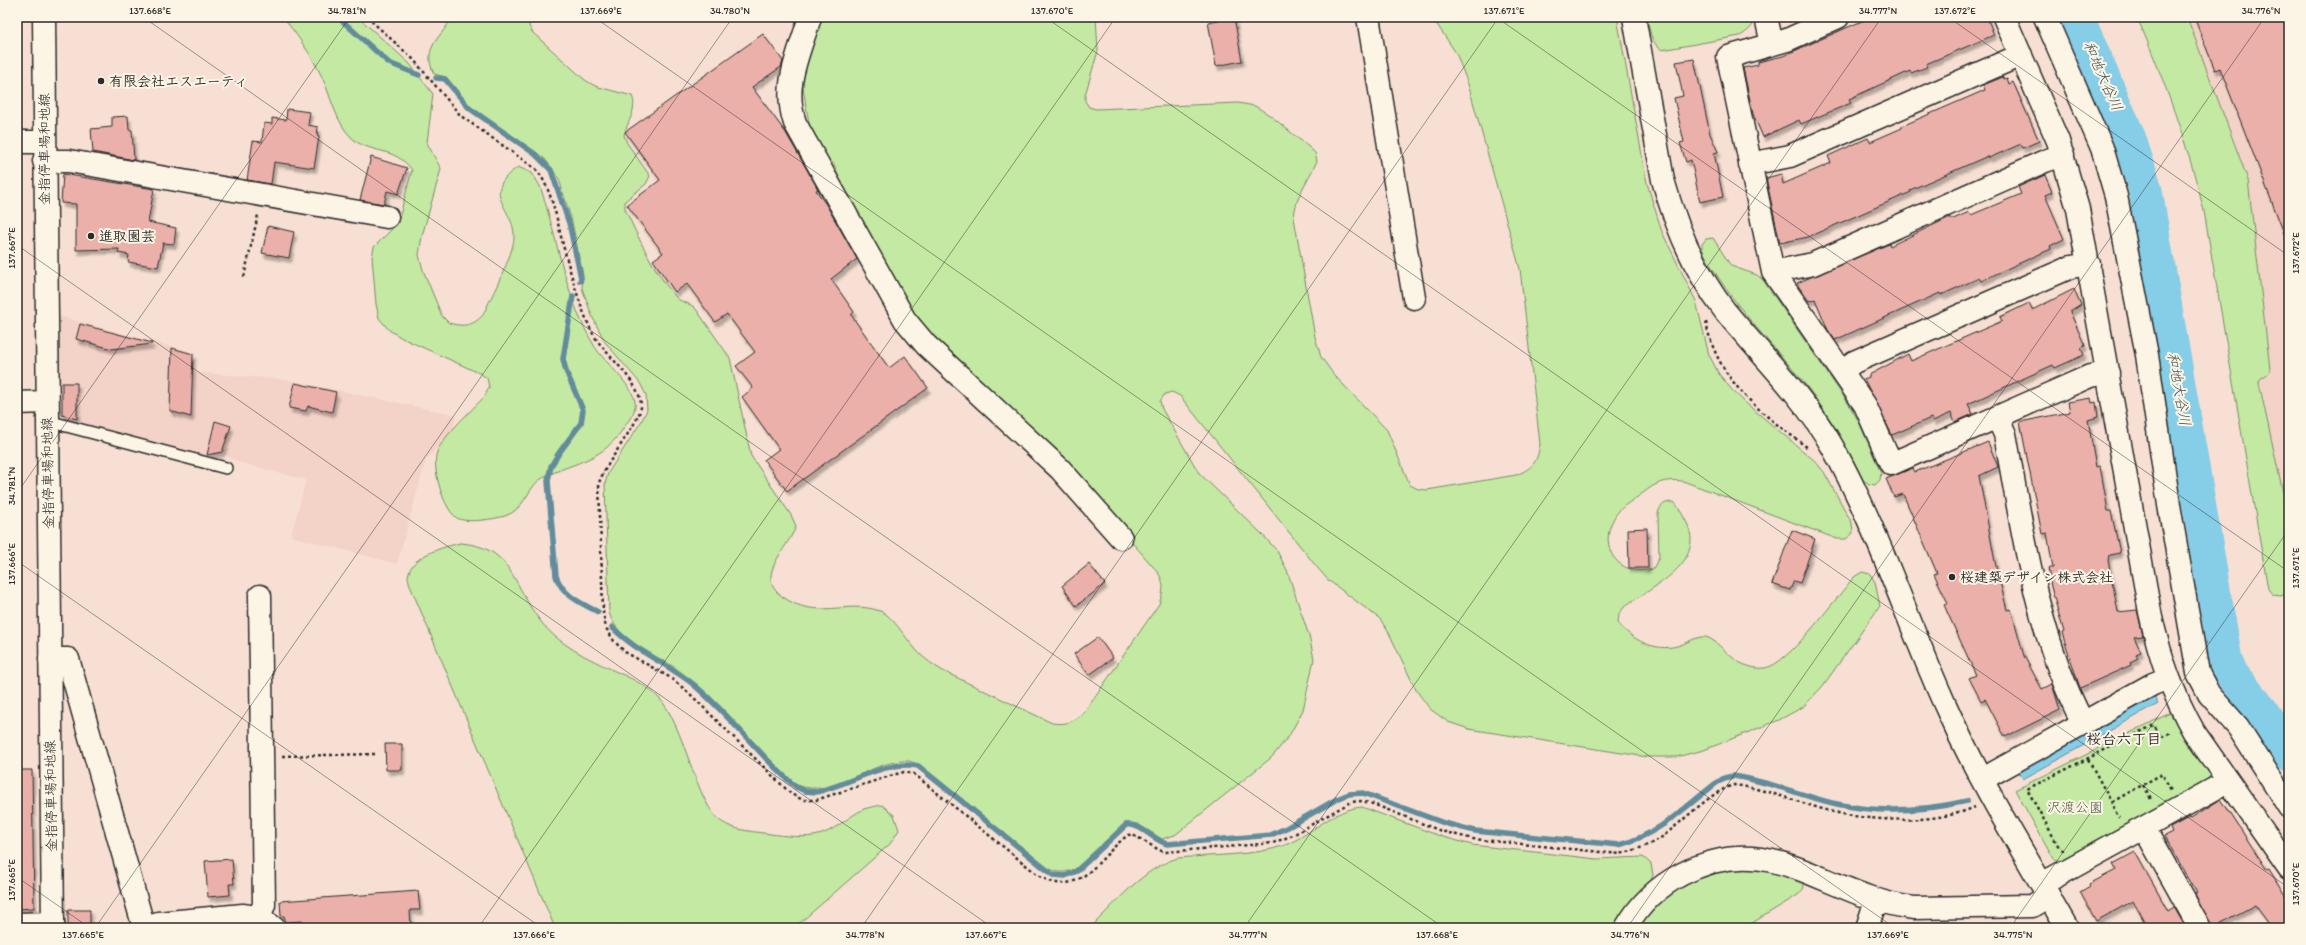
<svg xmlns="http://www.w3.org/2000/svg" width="2306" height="945" font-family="Itim,'Klee One',sans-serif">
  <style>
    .built { fill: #f3d2c7 }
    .green { fill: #c4e9a3; stroke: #788a67 }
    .water { fill: #86cde8; stroke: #628c9c }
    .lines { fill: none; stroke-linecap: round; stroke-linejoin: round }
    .stream { stroke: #628c9c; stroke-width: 5.5 }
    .river { stroke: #86cde8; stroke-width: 34 }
    .building { fill: #ebb0aa; stroke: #2b2b2b; filter: url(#shadow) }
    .service-casing { stroke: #2b2b2b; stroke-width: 14 }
    .minor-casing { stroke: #2b2b2b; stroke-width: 25 }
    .tertiary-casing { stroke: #2b2b2b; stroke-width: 25 }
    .secondary-casing { stroke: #2b2b2b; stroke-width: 25 }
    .path { stroke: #2b2b2b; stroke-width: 2.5; stroke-dasharray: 3 3; stroke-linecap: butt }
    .service { stroke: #fcf5e5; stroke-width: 11 }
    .minor { stroke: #fcf5e5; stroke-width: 22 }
    .tertiary { stroke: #fcf5e5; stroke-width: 22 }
    .secondary { stroke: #fcf5e5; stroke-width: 22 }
    .ticks { fill: none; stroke: #2b2b2b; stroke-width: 1; stroke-opacity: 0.45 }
    .poi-dot { fill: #2b2b2b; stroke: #fcf5e5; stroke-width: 1.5 }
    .labels { text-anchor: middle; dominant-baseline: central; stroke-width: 4; stroke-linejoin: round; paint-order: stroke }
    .poi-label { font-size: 14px; font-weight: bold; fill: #2b2b2b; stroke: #fcf5e5; text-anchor: start }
    .street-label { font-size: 14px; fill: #2b2b2b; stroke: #fcf5e5 }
    .park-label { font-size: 14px; fill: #515a49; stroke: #fcf5e5 }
    .water-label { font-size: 15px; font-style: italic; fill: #42545a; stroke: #fcf5e5 }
    .neighbourhood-label { font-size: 15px; font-weight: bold; fill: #2b2b2b; stroke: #fcf5e5 }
    .neatline { fill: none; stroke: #2b2b2b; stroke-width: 1.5 }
    .ticks-label { font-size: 10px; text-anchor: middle; fill: #2b2b2b }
  </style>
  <defs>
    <filter id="shadow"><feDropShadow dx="2.5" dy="4.5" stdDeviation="1" flood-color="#0004"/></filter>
  </defs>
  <rect width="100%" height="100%" fill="#f7e0d3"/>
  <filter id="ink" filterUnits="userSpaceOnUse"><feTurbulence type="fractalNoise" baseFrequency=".025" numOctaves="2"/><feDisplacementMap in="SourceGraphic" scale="8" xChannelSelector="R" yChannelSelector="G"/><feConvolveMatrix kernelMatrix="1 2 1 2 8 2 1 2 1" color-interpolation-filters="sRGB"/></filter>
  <g filter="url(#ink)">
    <!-- built -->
    <path class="built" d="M2187,17H2289V520L2259,383L2262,377L2271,374L2248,180Z
      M59,316L195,353L194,372L288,380L456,415L453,431L426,460L397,564L291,536L306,480L241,463L223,454L209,456L60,417Z"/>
    <!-- green -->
    <path class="green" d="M283,17H358L409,63L433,94L427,143L441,169L422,236L419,255L423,270L442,316L449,323C463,327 473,326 483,315C491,297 514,254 514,237C515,208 478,194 518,167L532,173L540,186C558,239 565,299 595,347C604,362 639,390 635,407C634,415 627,422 623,429C605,455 589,459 560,470C553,473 545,476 538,481C526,493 523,510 505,516C494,519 470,523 459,519C444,513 431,467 437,452C443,436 472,410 485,396L489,387L487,378L479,373L402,338L389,330L379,318L376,304L372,257L374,247L396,225L400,215L412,170C395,146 368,154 352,138C335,122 331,95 321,75C311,54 297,35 283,17Z
      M452,17H529V26L532,32L585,80L595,86L632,96C638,108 627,123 624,135L627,143L650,176L646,184L625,201V209C639,239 653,270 675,296C680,303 690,302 696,309L730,358L751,456L791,515L796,526C791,541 771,562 771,577C770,586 777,593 783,597C817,621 846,599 880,611C891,614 905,637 913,646C921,657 932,664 943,671L1052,723C1067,725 1073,722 1084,713L1159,604C1164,590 1165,583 1157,571L1064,465L930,341L845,196L834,164L825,158L811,135L802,82L816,17H1096L1098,51L1085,95V101L1089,107L1096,109L1238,103L1255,106L1271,116L1310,148L1315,153L1317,161C1308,181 1295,196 1294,218L1315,337L1321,357L1334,375L1387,430L1410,485L1418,489L1427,490L1516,475C1533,468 1537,463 1540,444L1520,269L1468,84L1456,53L1432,17H1617L1647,183L1662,232L1696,301L1709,355L1719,374L1732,390L1747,404L1815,461L1824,472L1852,523L1853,533L1846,539H1837L1683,481C1662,479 1656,483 1639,496C1630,502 1619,508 1614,518C1597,548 1619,578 1653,569L1659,557L1658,513C1661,504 1665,502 1674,502C1680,509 1683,516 1687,523C1706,564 1652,587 1625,606L1619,614L1618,623C1632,640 1655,652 1677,646C1686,644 1695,636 1706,637C1718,640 1730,660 1745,665C1754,668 1762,670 1771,666C1794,656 1836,598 1854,577L1862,572L1870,574L1875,582L1880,606L1822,687L1803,707L1779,720L1704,750L1676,757H1647L1469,729L1448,722L1430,709L1416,690L1389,633L1380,619L1328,580L1316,566L1180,396L1172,392L1165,394L1160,401L1162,409L1199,473L1263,535L1277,551L1287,570L1309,636L1314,659L1303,710L1289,736L1272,757L1175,835L1162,839L1138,824L1125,823L1075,869C1062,874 1056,873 1045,866L919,764C914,763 909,760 904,761C868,762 834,799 797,785C755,749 723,700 677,669C655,654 616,640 609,612L605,484L608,473L641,422L647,410L646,395L640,383L605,342L592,316L582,288L583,275L572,222L559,179L545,159L470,106L446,77L434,74C421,46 442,38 452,17Z
      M1647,17H1755C1754,27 1748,31 1740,36L1662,50C1650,42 1650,31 1647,17Z
      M2137,17H2187L2248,180L2270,369L2269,373L2260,379L2259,383L2289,520V593L2281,596L2273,595L2268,589L2204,211C2188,145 2164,79 2137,17Z
      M1713,238L1731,266L1757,275L1763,280L1848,403L1859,422L1881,473L1880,480L1875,485L1869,484L1863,480C1847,446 1828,414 1805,384C1769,340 1728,301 1702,249V244L1706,239Z
      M460,543C510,546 512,581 536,615C556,645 588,658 619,673C633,679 647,686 658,697C684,722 696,806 722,822C734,830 749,831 763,833C779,835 797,838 814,836C833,833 847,817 864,809C870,807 877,806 882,805L894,815L899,830L890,844L794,928L635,926L555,928L411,588C410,585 408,579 408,576C411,555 444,547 460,543Z
      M2170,713L2210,775L2208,783L2065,862L2054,859L2015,790Z
      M1362,807L1440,836L1472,845L1597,859L1643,857L1651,864L1653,875L1649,885L1617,928H1090C1116,903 1143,868 1178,858C1208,855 1257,856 1285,845C1311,835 1333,809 1362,807Z
      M1746,866L1802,880L1804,888L1798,895L1744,928H1636L1656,903L1697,876Z"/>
    <!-- water -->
    <path class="water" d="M2154,696L2158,704L2023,779L2019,772Z"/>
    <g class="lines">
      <!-- stream -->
      <path class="stream" d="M338,17L389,63L419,75
        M436,78L445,79L469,108L535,154L551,170L569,223L581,278L580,281
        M573,296L563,359L566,371L583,410L581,423L559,453L551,466L548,481L556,576C563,596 581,603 598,612
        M612,627C635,651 668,664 694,685C731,716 759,756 796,787L805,791L816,792C849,785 884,760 918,766L1053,875L1065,876L1077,871L1126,825C1140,823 1153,840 1167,844L1271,835L1288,827L1337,799L1349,794L1363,793L1444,823L1475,831L1619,845C1658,835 1684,808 1715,784L1724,778L1733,776C1769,781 1802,796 1837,804C1881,814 1923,811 1967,801
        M2216,677L2230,672"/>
      <!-- river -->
      <path class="river" d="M2077,17L2129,138L2145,188L2226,663L2233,676L2261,710L2289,754"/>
    </g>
    <!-- building -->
    <path class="building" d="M1234,17L1242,61L1216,66L1208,22Z
      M1871,17H1987L1994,35L1926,64L1927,67L1911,73L1910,71L1849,99L1851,103L1801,124L1799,120L1763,137L1753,114L1743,68L1758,65V62L1783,56Z
      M2194,17H2289V246L2220,68L2215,70Z
      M763,34L783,61L781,67L752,87L786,133L818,189L816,190L827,206L857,259L831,279L854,312L851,315L889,368L905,356L928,388L787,491L764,460L779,449L742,397L753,388L736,366L755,352L727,314L715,322L687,284L675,292L653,260L663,253L627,205L660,180L625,132Z
      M1694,59L1710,134L1718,152L1714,153L1723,197L1700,202L1691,160L1686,162L1680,143L1684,142L1674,98L1683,96L1676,62Z
      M2003,77L2004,79L2007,78L2009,84L2013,82L2039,141L2023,148L2021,144L1989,158L1988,156L1910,190L1911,192L1808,237L1780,243L1766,178L1781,174L1783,184L1831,163L1828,156L1868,138L1870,142L1902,128V126L1985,90L1983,85Z
      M287,109L310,112L308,125L318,127L317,136L319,137L314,168L274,162L271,184L247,180L253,141L262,142L264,123L272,124V118L286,120Z
      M128,116L129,130H132L134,160L93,152L91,129L112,127V117Z
      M371,157L407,168L398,194L387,191L384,204L360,200Z
      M63,174L154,189L148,222L176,228L174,244L163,243L158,267L128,262L129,255L118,253L119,249L76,250V204L61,203Z
      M2045,175L2052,192L2045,195L2064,239L2050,246L2051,249L2011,267L1981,281L1979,278L1941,295L1940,293L1835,340L1828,330L1815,299L1809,301L1799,287L1797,283L1889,244L1890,246L1950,217L1951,220L1969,212L1971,215L2021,194L2018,187Z
      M268,226L294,232L289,258L262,253Z
      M2074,289L2081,305L2070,312L2085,346L2081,348L2084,355L2055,368L2053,365L1968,404L1973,414L1955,422L1951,413L1933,421L1931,418L1892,435L1864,379L1869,377V375L1908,354L1911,361L2002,321L2000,317L2029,303L2032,310Z
      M80,324L152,343V344L112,349L76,339Z
      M172,348L193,354L191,417L170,411Z
      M62,383H77V419L62,415Z
      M295,383L336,392L332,412L308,406L306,411L289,408Z
      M2091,398L2092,403L2096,402L2098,417L2088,420L2096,467L2100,466L2108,511H2111L2120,553L2109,555L2108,560L2118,612L2137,610L2143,636L2134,637L2141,652L2136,654L2138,658L2130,662L2131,665L2080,688L2062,633L2064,632L2051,587L2048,568H2053L2047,533L2042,534L2020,422L2070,412L2068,402Z
      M215,421L231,426L222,452L207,455Z
      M1988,442L1998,467L1979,476L1995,562L2007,610L2011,609L2024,656L2042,689L2052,684L2060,710L2005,737L1985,699L1981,701L1969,678L1976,675L1944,605L1948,603L1934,574L1937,573L1903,494L1894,497L1886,479L1913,468L1915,472Z
      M1647,528L1648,568H1629L1628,529Z
      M1792,530L1815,539L1800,583L1794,581L1790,590L1772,584Z
      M1089,564L1105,584L1076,606L1062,586Z
      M1098,637L1113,658L1089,675L1074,654Z
      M385,744H402V770H386Z
      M17,770H32L34,908L17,909Z
      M2221,799L2267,870L2269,869L2289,902V928H2272L2255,905L2212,928L2195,894L2197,893L2164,836L2172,832L2170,828L2190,817L2191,818Z
      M2135,852L2168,911L2174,907L2186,928H2148L2133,901L2096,921L2080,892L2090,886L2089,884L2116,870L2113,864Z
      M232,859L234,884H229L230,895L208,897L205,861Z
      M418,891L420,910H410L411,928H304L303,921L286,922L284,916H281L280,901Z
      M68,910H90V928H68Z"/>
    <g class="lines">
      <defs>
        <path id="service" d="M47,424H59L226,468"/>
        <path id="minor" d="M810,17C799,54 782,85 795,123L905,320L926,345L1060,469L1121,538
          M1368,17L1414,298
          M1766,17L1772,44
          M1838,17L1787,40L1728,57L1773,272L1865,405L1891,464L2090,376L2108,373
          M2004,17L2058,141L2078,209L2150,612C2159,655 2172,693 2194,732L2289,868
          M2045,17L2102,148L2116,196L2147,355L2169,505L2198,673L2209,694L2238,727L2289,807
          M17,142H44
          M44,161H69L387,217
          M1750,164L1790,156L2021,55
          M1773,272L1813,264L2045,161L2063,155
          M1842,371L1854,362L2071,267L2089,264
          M17,403L47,402
          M1997,417L2005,434C2023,532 2036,633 2083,723
          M1983,779L2153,684L2168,678
          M2144,828L2200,928
          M2042,884L2214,789L2227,780
          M258,918L264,905L260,596
          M17,924L53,923
          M1626,928C1639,905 1659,886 1682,874C1773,826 1828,898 1914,908L2032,906L2049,896
          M1867,928L1876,900"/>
        <path id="tertiary" d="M1634,17L1663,180C1676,227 1695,272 1725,311C1761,355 1803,395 1832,446C1879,530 1907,622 1947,709C1981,785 2026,856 2067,928
          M50,659H68L144,928
          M144,927L158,923L243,915C256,916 264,920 274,928"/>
        <path id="secondary" d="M44,17L53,928"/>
      </defs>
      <!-- service casing -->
      <use href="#service" class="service-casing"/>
      <!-- minor casing -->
      <use href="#minor" class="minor-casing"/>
      <!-- tertiary casing -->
      <use href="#tertiary" class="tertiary-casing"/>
      <!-- secondary casing -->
      <use href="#secondary" class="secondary-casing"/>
      <!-- path -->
      <path class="path" d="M367,17L413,59L461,116L536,169C552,189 557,220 563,245C571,274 579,305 592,332C604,355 641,381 641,406C641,421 606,461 599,483L603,612L606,628L614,641L625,652L671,678L689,693L791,794L803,800H816L893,775L904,772L914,774L1038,875C1079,902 1098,857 1128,835C1136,833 1155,850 1165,852L1273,843L1293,835L1351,802L1362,801L1373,804L1441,831L1473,839L1620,854C1635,850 1649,846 1662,837C1681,823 1713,790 1734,785C1768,789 1801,804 1834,812C1873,822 1938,824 1975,807
        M244,277L258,215
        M1706,322C1717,382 1763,414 1808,448
        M282,756L377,754
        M2088,759L2120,818
        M2143,785L2152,800
        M2112,802L2162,774L2171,790
        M2063,849H2060L2027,789L2154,725L2161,737L2171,732"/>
      <!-- service -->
      <use href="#service" class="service"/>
      <!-- minor -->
      <use href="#minor" class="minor"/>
      <!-- tertiary -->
      <use href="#tertiary" class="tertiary"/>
      <!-- secondary -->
      <use href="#secondary" class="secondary"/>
    </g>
  </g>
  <!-- ticks -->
  <path class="ticks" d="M143,17L1444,928M594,17L1895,928M1045,17L2289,888M1496,17L2289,572M1948,17L2289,256M17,245L993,928M17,493L350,17M17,561L542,928M17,877L90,928M95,928L733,17M478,928L1116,17M861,928L1499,17M1244,928L1882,17M1627,928L2265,17M2010,928L2289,529"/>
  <!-- markers -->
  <g class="poi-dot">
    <circle cx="101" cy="81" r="4"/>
    <circle cx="91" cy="236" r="4"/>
    <circle cx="1952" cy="577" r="4"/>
  </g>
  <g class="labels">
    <!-- poi labels -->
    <g class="poi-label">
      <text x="109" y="81">有限会社エスエーティ</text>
      <text x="99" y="236">進取園芸</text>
      <text x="1960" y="577">桜建築デザイン株式会社</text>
    </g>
    <!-- street labels -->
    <g class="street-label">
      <text transform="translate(44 149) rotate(-90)">金指停車場和地線</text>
      <text transform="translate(48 473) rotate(-91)">金指停車場和地線</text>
      <text transform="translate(51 796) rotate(-91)">金指停車場和地線</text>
    </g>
    <!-- park labels -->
    <g class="park-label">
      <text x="2075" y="807">沢渡公園</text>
    </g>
    <!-- water labels -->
    <g class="water-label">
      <text transform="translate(2103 76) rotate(66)">和地大谷川</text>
      <text transform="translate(2179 389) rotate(80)">和地大谷川</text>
    </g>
    <!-- neighbourhood labels -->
    <g class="neighbourhood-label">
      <text x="2124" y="739">桜台六丁目</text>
    </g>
  </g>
  <!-- margin -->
  <rect width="2306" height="945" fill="none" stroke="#fcf5e5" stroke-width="44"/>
  <rect x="22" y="22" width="2262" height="901" class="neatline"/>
  <g class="ticks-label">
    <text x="150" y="14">137.668°E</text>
    <text x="347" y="14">34.781°N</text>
    <text x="601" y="14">137.669°E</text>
    <text x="730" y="14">34.780°N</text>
    <text x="1052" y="14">137.670°E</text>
    <text x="1504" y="14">137.671°E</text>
    <text x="1878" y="14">34.777°N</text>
    <text x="1955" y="14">137.672°E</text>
    <text x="2261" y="14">34.776°N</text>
    <text transform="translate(11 248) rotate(-90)" y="4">137.667°E</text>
    <text transform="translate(2295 253) rotate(-90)" y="4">137.672°E</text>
    <text transform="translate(11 486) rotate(-90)" y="4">34.781°N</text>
    <text transform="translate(11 564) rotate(-90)" y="4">137.666°E</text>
    <text transform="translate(2295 568) rotate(-90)" y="4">137.671°E</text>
    <text transform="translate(11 880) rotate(-90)" y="4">137.665°E</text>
    <text transform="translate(2295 884) rotate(-90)" y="4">137.670°E</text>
    <text x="83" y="938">137.665°E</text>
    <text x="534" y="938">137.666°E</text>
    <text x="865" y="938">34.778°N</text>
    <text x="986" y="938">137.667°E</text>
    <text x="1248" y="938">34.777°N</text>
    <text x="1437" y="938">137.668°E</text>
    <text x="1630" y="938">34.776°N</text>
    <text x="1888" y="938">137.669°E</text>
    <text x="2013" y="938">34.775°N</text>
  </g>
</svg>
